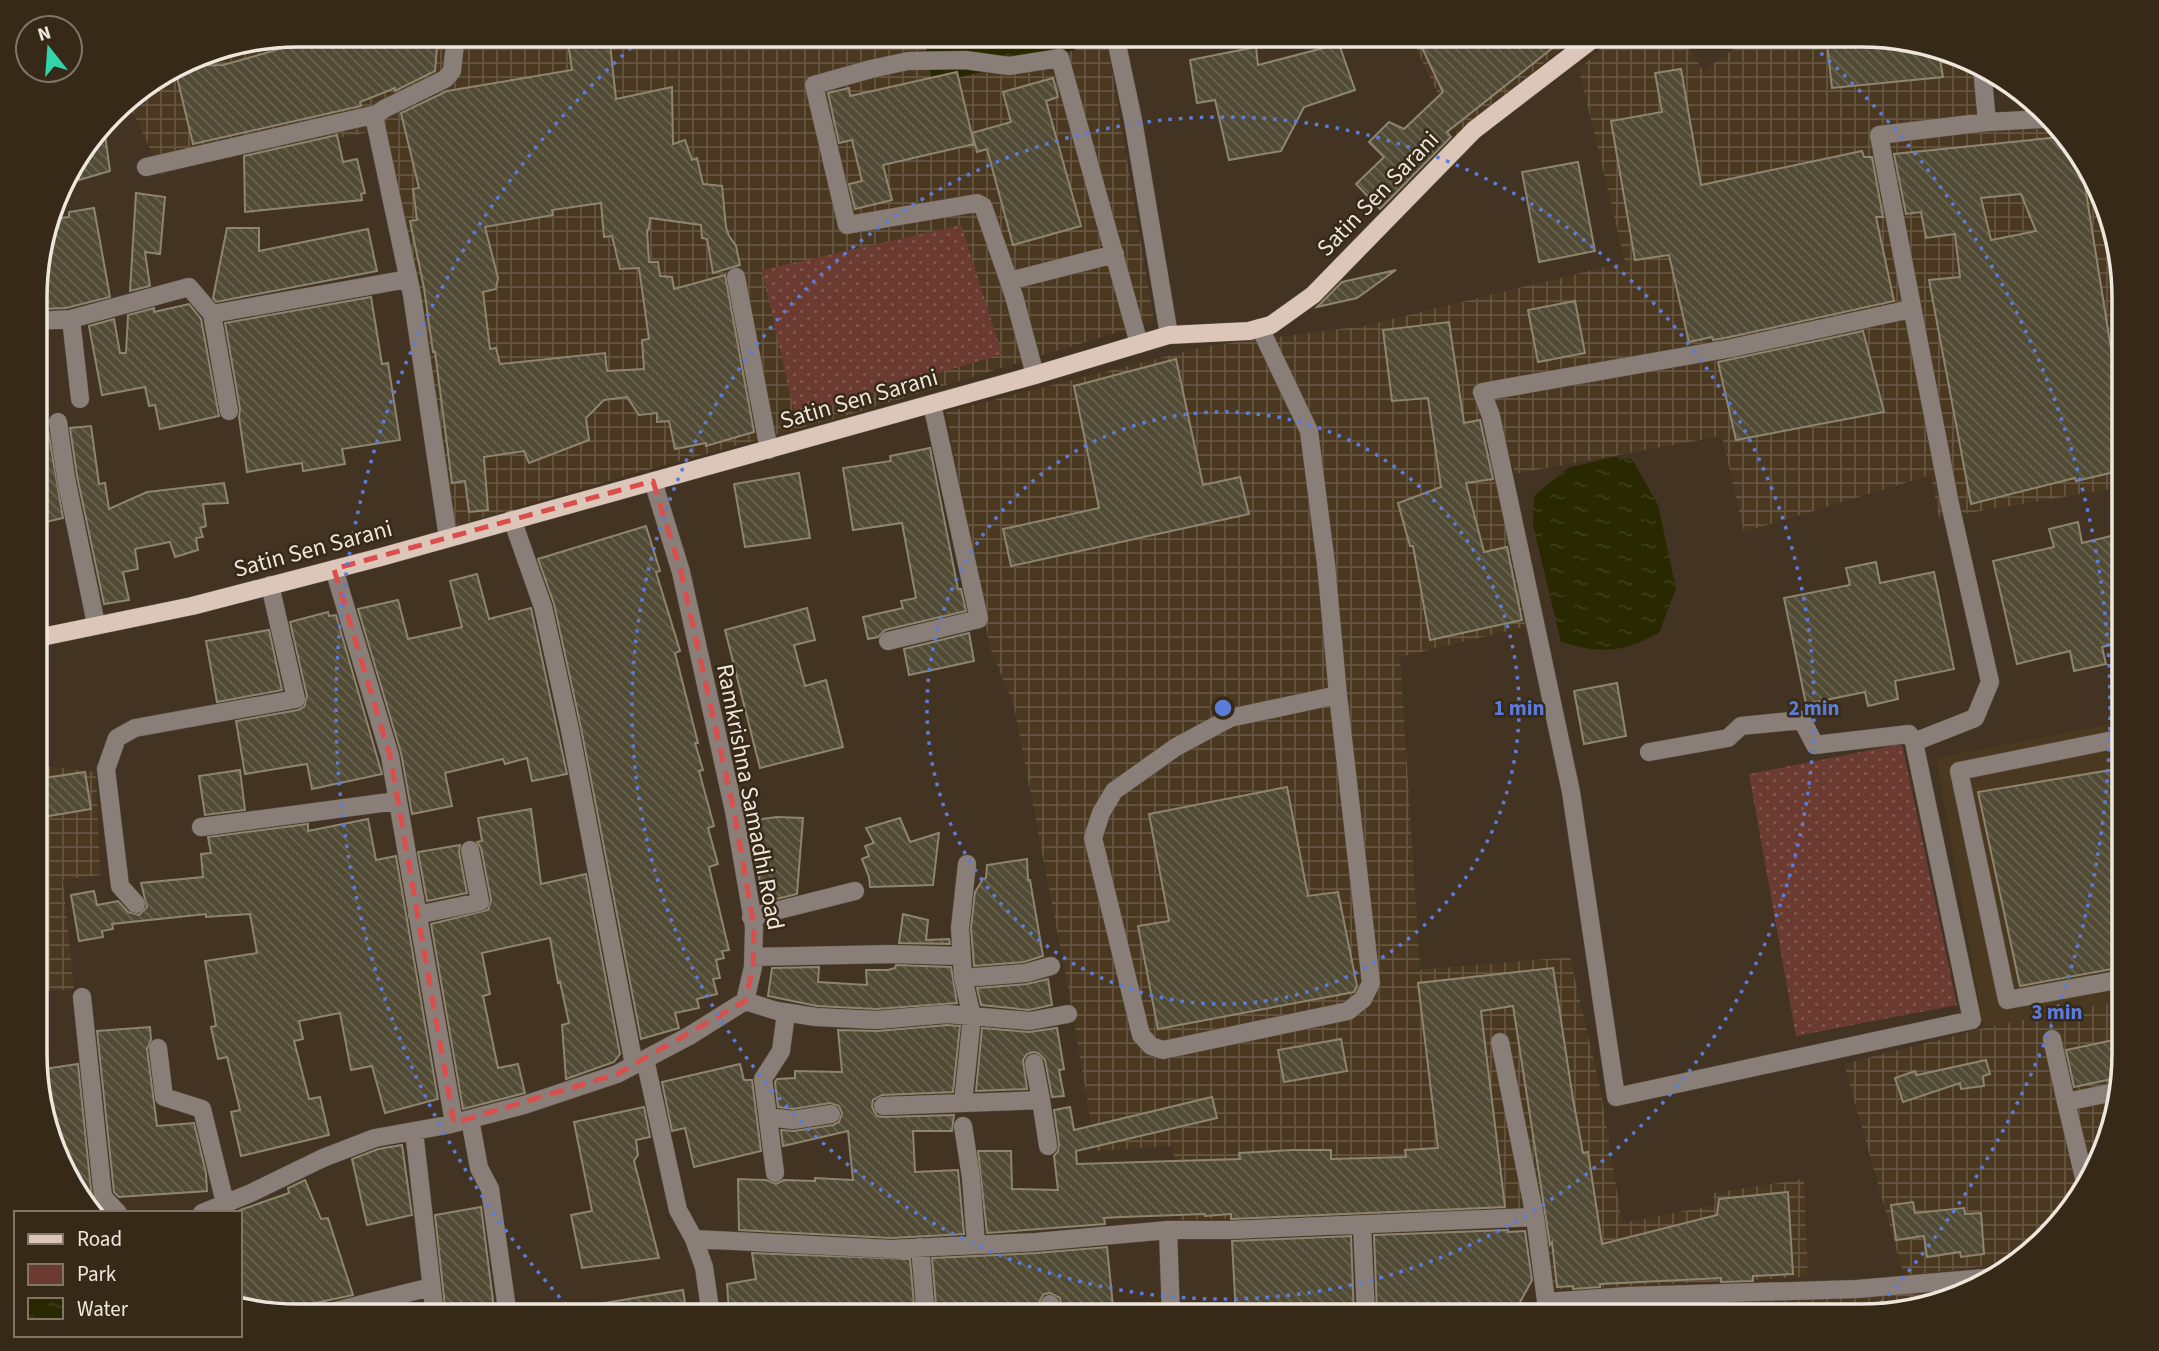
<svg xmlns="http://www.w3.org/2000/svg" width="2159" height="1351" font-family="'Source Sans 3',sans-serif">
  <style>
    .built { fill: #4b3821 }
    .industrial { fill: url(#industrial-grid) }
    .green { fill: url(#green-dots) }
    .water { fill: url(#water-ripples) }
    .building { fill: url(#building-back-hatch); stroke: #8e856e; stroke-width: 2; fill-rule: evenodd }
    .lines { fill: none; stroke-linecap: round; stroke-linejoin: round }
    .minor-casing { stroke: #5e5040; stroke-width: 19 }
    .major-casing { stroke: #5e5040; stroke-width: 19 }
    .minor { stroke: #897e78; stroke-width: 18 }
    .major { stroke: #dcc6ba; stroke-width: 18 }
    .marked { fill: none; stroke: #db4e4c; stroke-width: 5; stroke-dasharray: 14 9; stroke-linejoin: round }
    .ring { fill: none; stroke: #5c7cd9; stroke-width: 3.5; stroke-dasharray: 3.5 7 }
    .labels { text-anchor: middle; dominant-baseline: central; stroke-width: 5; stroke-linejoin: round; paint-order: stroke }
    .street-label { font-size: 24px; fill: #efe6db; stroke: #372918 }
    .rim { fill: none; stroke: #efe6db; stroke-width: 3.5 }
    .centre { fill: #5c7cd9; stroke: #372918; stroke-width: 3.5 }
    .ring-label { font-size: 21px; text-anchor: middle; font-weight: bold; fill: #5c7cd9; stroke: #372918; stroke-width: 5; stroke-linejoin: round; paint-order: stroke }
  </style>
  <defs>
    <pattern id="industrial-grid" width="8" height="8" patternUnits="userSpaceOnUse" patternTransform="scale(1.75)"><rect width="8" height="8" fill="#4b3821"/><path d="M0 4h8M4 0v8" fill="none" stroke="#655541"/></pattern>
    <pattern id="green-dots" width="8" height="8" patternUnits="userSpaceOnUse" patternTransform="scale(1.75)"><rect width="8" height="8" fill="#6b3b32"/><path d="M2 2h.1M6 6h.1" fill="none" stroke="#80574f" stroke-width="1.8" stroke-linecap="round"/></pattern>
    <pattern id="water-ripples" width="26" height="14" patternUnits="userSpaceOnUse" patternTransform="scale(1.75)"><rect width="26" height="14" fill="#282900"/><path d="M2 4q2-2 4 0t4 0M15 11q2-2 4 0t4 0" fill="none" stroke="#3d3e18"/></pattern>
    <pattern id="building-back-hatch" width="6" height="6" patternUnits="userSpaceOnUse" patternTransform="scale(1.75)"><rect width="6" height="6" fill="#514a35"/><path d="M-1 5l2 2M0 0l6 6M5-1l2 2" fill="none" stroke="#6a6452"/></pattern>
  </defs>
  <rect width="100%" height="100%" fill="#423322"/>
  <!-- built -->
  <path class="built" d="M2123,721V1000L1984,1028L1936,758Z"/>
  <!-- industrial -->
  <path class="industrial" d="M299,35H1106L1154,321L855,413L625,476L454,526L381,130L191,165L162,175L135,116L124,102L198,55Z
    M1410,35H1578L1457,134Z
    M1614,35H1680L1703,71L1753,35H1861L1929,44L1976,65L1981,132L1993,127L2049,124L2089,167L2123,282V487L1939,518L1931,475L1744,532L1722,436L1515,474L1498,414L1545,622L1400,657L1420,968L1416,970L1570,957L1601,1092L1622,1223L1715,1205L1713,1193L1804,1179L1808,1277L1553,1290L1521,1101L1507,1102L1523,1210L1179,1220L1173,1146L1096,1151L1069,993L1014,706L990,648L946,412L1207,346L1364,326L1625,262L1579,70Z
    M37,765L96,772L100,875L63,880L74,989L37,992Z
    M2123,1000V1069L2110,1137L2080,1199L2011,1263L1904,1276L1844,1064L1984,1028Z
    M1978,1285L1877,1315L1671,1316V1300Z"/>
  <!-- green -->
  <path class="green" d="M961,225L1002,354L795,416L762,270Z
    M1902,744L1957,1005L1796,1036L1749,774Z"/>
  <!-- water -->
  <path class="water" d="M924,35H1072L1075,50L932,84Z
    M1613,457L1632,459L1658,505L1676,589L1659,633C1620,653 1604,654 1561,642L1533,525L1534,496L1568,468Z"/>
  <!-- building -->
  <path class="building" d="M299,35H438L435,71L395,91V88L360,102L361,106L193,144L175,69L179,66L223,65L301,43Z
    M567,35H609L616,99L672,87L673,144L685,140L692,160L697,158L703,184L722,186L726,227L729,236L736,246L740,265L713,273L707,239L702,238L701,225L650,218L649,229L647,230L649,262H658L660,276L672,277L674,289L725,275L754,432L706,446V443L675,449L669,421L657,422V413L639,415L627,397L604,400L586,418L589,440L529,463L524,451L484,457L488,510L469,512L465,481L452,483L435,352H433L424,288L410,221L417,220L413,189L419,188L401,113L447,91L572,70ZM601,203L604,237L612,236L620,269L639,268L649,339L642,340L644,369L607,371L605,353L500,364L496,348L490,349L483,292L496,289L498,278L485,227L553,215L552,210Z
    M1416,35H1569L1447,132L1451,137L1380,209L1356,184L1384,157L1369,142L1389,122L1404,129L1443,92Z
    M1826,35H1861L1929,44L1938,48L1943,77L1832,88Z
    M1339,44L1355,90L1304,107L1281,151L1229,160L1215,100L1197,103L1190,60L1256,47L1258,65Z
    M1681,69L1701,185L1862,151L1864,157H1872L1883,217H1876L1894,301L1730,337L1713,340L1712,337L1689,342L1669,255L1635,260L1611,121L1662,112L1655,73Z
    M957,72L974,144L883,165L892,200L855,209L849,184L862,181L852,140L839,143L828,93L849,88L850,96Z
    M1053,78L1058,97L1046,101L1081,226L1013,245L987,149L977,152L972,133L1011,122L1003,92Z
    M104,128L110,171L79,180L76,164Z
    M337,135L343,162L357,159L365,193L361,194L362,200L245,212L244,156Z
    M2060,137L2089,167L2094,185L2085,186L2117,386L2123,385V470L2076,481L2075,478L1971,504L1929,280L1960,277L1955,234L1926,238L1921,212L1906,214L1894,154ZM2021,194L2036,231L1991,240L1981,198Z
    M1578,162L1595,251L1539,262L1522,172Z
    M136,193L165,197L160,254L145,252L150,286L130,291Z
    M94,208L110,297L66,308L41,309L37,296V265L51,219L69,217V212Z
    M227,228H259V251L368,229L377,271L216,302L213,298Z
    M1396,270L1357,298L1317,307L1342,282Z
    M371,297L382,364L388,363L400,440L342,449L345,464L303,471L302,463L247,472L239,417L240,409L225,323Z
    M1575,301L1585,353L1538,362L1528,310Z
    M189,304L201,319L219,416L160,429L155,405L149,406L145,387L102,395L89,326L114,319L120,353H126L128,315L154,308V312Z
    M1449,322L1464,423L1480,420L1493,479L1466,483L1484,552L1507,547L1522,620L1430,640L1413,546H1410L1398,503L1441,487L1428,398L1392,401L1383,330Z
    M1863,331L1884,412L1736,440L1718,362Z
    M1176,359L1203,485L1240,477L1249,514L1011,566L1003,529L1099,508L1074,386Z
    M91,426L99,484L105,483L109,509L147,492L224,483L228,503L203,504L206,526L200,528L203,537L196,538L198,550L175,557L170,542L135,549L138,569L123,572L129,600L104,604L77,476L70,428Z
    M48,430L63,518L37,524V431Z
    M930,448L958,589H961L966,611L885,630L878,637L868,639L863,617L903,608L901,601L916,598L902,523L853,530L843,468L891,461L890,456Z
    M799,473L810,538L745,547L734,484Z
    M2078,522L2082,543L2123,533V642L2102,647L2106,664L2074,671L2070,651L2017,664L1993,561L2054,547L2049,529Z
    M646,526L660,571L656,572L680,651L675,653L698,743H695L703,770L699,771L714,826L708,828L718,864L709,867L729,950L722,951L724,958L716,960L720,978L713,979L717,994L697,999L699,1008L675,1013L679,1028L641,1039L581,728L554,604L538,559Z
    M1876,562L1880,583L1934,572L1954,669L1895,681L1898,699L1868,706L1865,692L1806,704L1784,598L1850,585L1846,568Z
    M477,574L489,619L531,608L567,774L532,781L527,758L505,764L503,759L445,773L452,806L412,814L401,753L358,609L398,600L408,639L462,627L450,581Z
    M807,608L815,640L794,645L805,686L826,680L843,747L760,768L725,630Z
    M328,612L329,616L336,615L382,774L312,789L307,764L245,774L236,721L298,710L304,707L307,696L290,622Z
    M269,630L282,690L217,702L206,641Z
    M969,633L974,661L909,675L904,649Z
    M1617,683L1626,736L1584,744L1574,691Z
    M240,770L245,810L205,815L199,776Z
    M2111,770L2123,825V967L2020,986L1978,792Z
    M85,772L91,809L37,818V779Z
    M1287,787L1308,896L1338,892L1357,986L1354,992L1158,1029L1138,926L1169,921L1149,814Z
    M531,809L541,884L586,874L620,1054L614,1062L566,1079L562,1025L569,1023L560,982L558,983L550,938L482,953L490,994L483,996L498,1068L518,1064L525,1093L463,1109L431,924L488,910L491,900L481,848L477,842L482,841L478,818Z
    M777,817L803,818L797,894L764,902L748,821Z
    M900,818L910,842L939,833L933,885L870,887L869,877L862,859L869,856L865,846L874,843L866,828Z
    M368,819L376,860L396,856L438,1099L385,1113L372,1066L351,1070L340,1013L299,1021L303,1039L294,1041L309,1099L320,1097L329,1135L241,1156L231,1112L240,1110L227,1057L218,1059L211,1027L216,1026L205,961L257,953L250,914L206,917V914L112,924L113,929L102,931L103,937L79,941L71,895L94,891L97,905L118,901L128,912L139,915L147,907L141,883L203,877L201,854L211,853L208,837L308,824V831Z
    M460,845L459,852L467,893L427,901L418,852Z
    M1027,859L1028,880H1030L1043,956L1024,962L974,966L971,928L975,892L983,879L986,878L987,865Z
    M903,914L928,920L926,940L949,939L950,944L899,943Z
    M896,965L951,967L957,1003L876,1009L817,1006L768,996L772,968L819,967L818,982L867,985L866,970H888L895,968Z
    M1553,968L1573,1099L1583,1153L1588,1152L1602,1244L1717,1215L1719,1199L1788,1192L1793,1274L1753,1276V1281L1721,1282V1278L1600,1284V1287L1573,1289V1286L1557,1287L1552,1242L1550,1245L1513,1006L1481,1011L1505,1207L1231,1219V1214L1205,1216V1214L1122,1217L1104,1218L1105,1224L987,1233L978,1151H1011L1012,1189L1058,1190L1054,1156L1058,1151L1059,1144L1054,1110L1070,1107L1074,1130L1212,1097L1217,1118L1076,1151L1077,1164L1240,1159L1239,1153L1292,1150H1331V1159L1406,1157L1405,1150L1438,1148L1418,983Z
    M1048,979L1052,1005L1029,1010L981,1005L977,988L1027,984Z
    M947,1025L960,1026L953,1092L882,1095L873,1100L872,1107L877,1116L883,1117L954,1115L952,1131H913L915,1172L958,1170L964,1234L891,1238L739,1230L738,1179L766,1180L776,1184L784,1180L815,1181V1178L853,1180L848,1131L783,1146L781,1130L794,1131L833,1125L839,1122L842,1113L839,1106L830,1103L793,1109L778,1107L775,1082L777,1079L795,1078V1071L842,1072L838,1030L877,1031Z
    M150,1027L151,1040L147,1049L157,1126L194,1123L206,1173L207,1191L119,1197L114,1192L97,1031Z
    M982,1028L1029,1032L1057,1028L1064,1069L1059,1070L1064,1096L1052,1097L1045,1060L1038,1053L1033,1052L1027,1054L1023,1060L1027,1089L976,1091Z
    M2123,1038L2122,1077L2074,1087L2066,1050Z
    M1341,1039L1347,1071L1284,1082L1278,1050Z
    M1986,1060L1990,1074L1983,1076L1984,1086L1961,1089L1960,1083L1903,1102L1895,1078L1915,1071L1917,1075Z
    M78,1064L92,1199L80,1200L59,1144L53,1106L45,1108L37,1086V1070Z
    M740,1064L744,1080H752L761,1151L694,1167L685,1128L672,1131L662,1082Z
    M644,1107L650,1137L636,1140L638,1155L634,1161L659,1258L582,1268L571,1215L592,1211L574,1122Z
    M402,1145L412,1215L367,1225L352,1159L378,1149Z
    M305,1180L321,1219L328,1218L353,1295L273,1312L240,1306V1210L289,1193L288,1188Z
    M1913,1202L1915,1213L1964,1208L1965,1214L1981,1213L1984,1254L1961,1257L1960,1252L1927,1257L1924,1236L1896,1240L1891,1205Z
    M481,1207L495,1316H446L435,1215Z
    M1508,1230V1232L1525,1231L1532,1280L1518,1306H1504V1316H1381L1377,1313L1374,1235Z
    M1351,1236L1354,1316H1236L1232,1241Z
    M1107,1247L1114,1316H1062L1060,1298L1050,1293L1044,1294L1040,1300V1316H937L932,1258L1037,1253Z
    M752,1253L910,1259L915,1316H738L737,1313L729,1312L727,1284L756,1279Z
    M683,1290L687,1316H593L592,1305Z
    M1754,1304V1315L1722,1316V1305Z"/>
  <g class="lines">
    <defs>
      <path id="minor" d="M1115,35L1133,120L1169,335
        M1982,68L1987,122
        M146,167L377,114
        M736,277L769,450
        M1009,281L1115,254
        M1911,309L1732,348L1482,392L1491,416L1571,792L1616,1097L1972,1020L1914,742L1975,718L1990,682L1950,504L1879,135L1987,122L2043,119
        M71,319L189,287L212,314
        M37,321L71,319L80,399
        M1260,328L1309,431L1326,564L1338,695L1230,718L1176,747L1114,791L1101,813L1093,838L1141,1035L1151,1046L1163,1050L1348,1011L1363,999L1371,983L1338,695
        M1035,375L1014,296L983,206L977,203L847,225L814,85L871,69L908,61L965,60L1009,66L1060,58L1139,344
        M229,411L212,314L408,279
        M58,422L66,478L96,624
        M512,519L543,607L570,730L634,1065
        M448,538L412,295L375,121L377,114L384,109L445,79L452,71L456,35
        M334,569L390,756L454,1123
        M888,641L979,619L932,404
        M2123,738L1959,771L2007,1000L2123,979
        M1649,752L1728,738L1741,726L1802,720L1815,745L1909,734L1914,742
        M201,827L397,801
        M967,864L960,928L963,978L972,1017L963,1103L1041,1100L1034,1063
        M136,904L120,886L106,769L117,738L135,728L296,699L270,585
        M417,915L480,902L470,850
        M751,917L855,891
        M753,957L892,954L961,956
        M963,978L1026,973L1051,966
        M82,997L103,1197L118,1213
        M745,1001L777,1011L816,1017L876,1020L947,1014L1030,1021L1068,1014
        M2052,1039L2066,1102
        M1500,1042L1535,1217L1548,1316
        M158,1048L164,1097L202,1109L225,1203
        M645,1059L678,1210L694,1239L704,1267L711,1316
        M1041,1100L1048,1146
        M883,1106L963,1103
        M768,1117L793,1120L831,1114
        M470,1119L479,1168L490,1189L508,1316
        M963,1126L971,1177L976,1244
        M414,1131L435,1316
        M775,1173L763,1079L781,1051L786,1013
        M2086,1186L2066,1102L2119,1091
        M202,1213L251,1193L323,1158L375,1138L447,1125L524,1105L617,1074L689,1036L745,1001L753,967L754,927L734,811L681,572L653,481
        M1362,1225L1366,1316
        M1168,1230L1171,1316
        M694,1239L891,1249L1036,1242L1168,1230H1229L1535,1217
        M920,1247L926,1316
        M1665,1295V1316
        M1546,1302L1628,1296L1857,1289L1996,1277
        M1050,1304L1051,1316
        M315,1316L431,1287"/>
      <path id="major" d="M37,638L192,606L381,557L1035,375L1169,335L1249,331L1271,325L1313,295L1474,130L1598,35"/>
    </defs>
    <!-- minor casing -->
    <use href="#minor" class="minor-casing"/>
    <!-- major casing -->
    <use href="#major" class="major-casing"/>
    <!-- minor -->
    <use href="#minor" class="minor"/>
    <!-- major -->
    <use href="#major" class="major"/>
  </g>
  <!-- marked area -->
  <path class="marked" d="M653,481L681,572L734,811L754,927L753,967L745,1001L617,1074L454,1123L390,756L334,569Z"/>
  <!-- distance rings -->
  <g class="ring">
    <circle cx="1223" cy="708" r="296"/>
    <circle cx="1223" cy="708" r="591"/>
    <path d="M574 1313A887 887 0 0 1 641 39M1805 39A887 887 0 0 1 1872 1313"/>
  </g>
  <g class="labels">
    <!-- street labels -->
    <g class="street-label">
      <text transform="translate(1378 194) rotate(-46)">Satin Sen Sarani</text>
      <text transform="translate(859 399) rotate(-16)">Satin Sen Sarani</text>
      <text transform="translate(313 549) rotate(-15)">Satin Sen Sarani</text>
      <text transform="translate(750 797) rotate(79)">Ramkrishna Samadhi Road</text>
    </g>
  </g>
  <!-- crop -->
  <path d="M0 0H2159V1351H0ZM298 47H1861A251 251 0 0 1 2112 298V1053A251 251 0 0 1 1861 1304H298A251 251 0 0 1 47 1053V298A251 251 0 0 1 298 47Z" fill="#372918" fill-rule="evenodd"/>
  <path class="rim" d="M298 47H1861A251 251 0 0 1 2112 298V1053A251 251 0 0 1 1861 1304H298A251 251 0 0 1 47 1053V298A251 251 0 0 1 298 47Z"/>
  <circle cx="1223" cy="708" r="10" class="centre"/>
  <g class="ring-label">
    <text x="1519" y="715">1 min</text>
    <text x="1814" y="715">2 min</text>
    <text x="2057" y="1019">3 min</text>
  </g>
  <!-- legend -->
  <rect x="14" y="1211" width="228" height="126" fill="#372918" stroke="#817566" stroke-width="2"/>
  <rect x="28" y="1234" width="35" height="10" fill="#dcc6ba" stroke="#817566" stroke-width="2"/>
  <text x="77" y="1246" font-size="21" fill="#efe6db">Road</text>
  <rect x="28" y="1264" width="35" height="21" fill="#6b3b32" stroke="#817566" stroke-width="2"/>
  <text x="77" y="1281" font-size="21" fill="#efe6db">Park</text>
  <rect x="28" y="1298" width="35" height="21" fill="url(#water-ripples)" stroke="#817566" stroke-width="2"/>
  <text x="77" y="1316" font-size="21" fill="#efe6db">Water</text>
  <!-- north arrow -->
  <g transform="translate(49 49) rotate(343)"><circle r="33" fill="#372918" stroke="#817566" stroke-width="2"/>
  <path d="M0-5L12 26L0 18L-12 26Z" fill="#32d4a9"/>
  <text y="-10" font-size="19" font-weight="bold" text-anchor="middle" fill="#efe6db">N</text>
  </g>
</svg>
